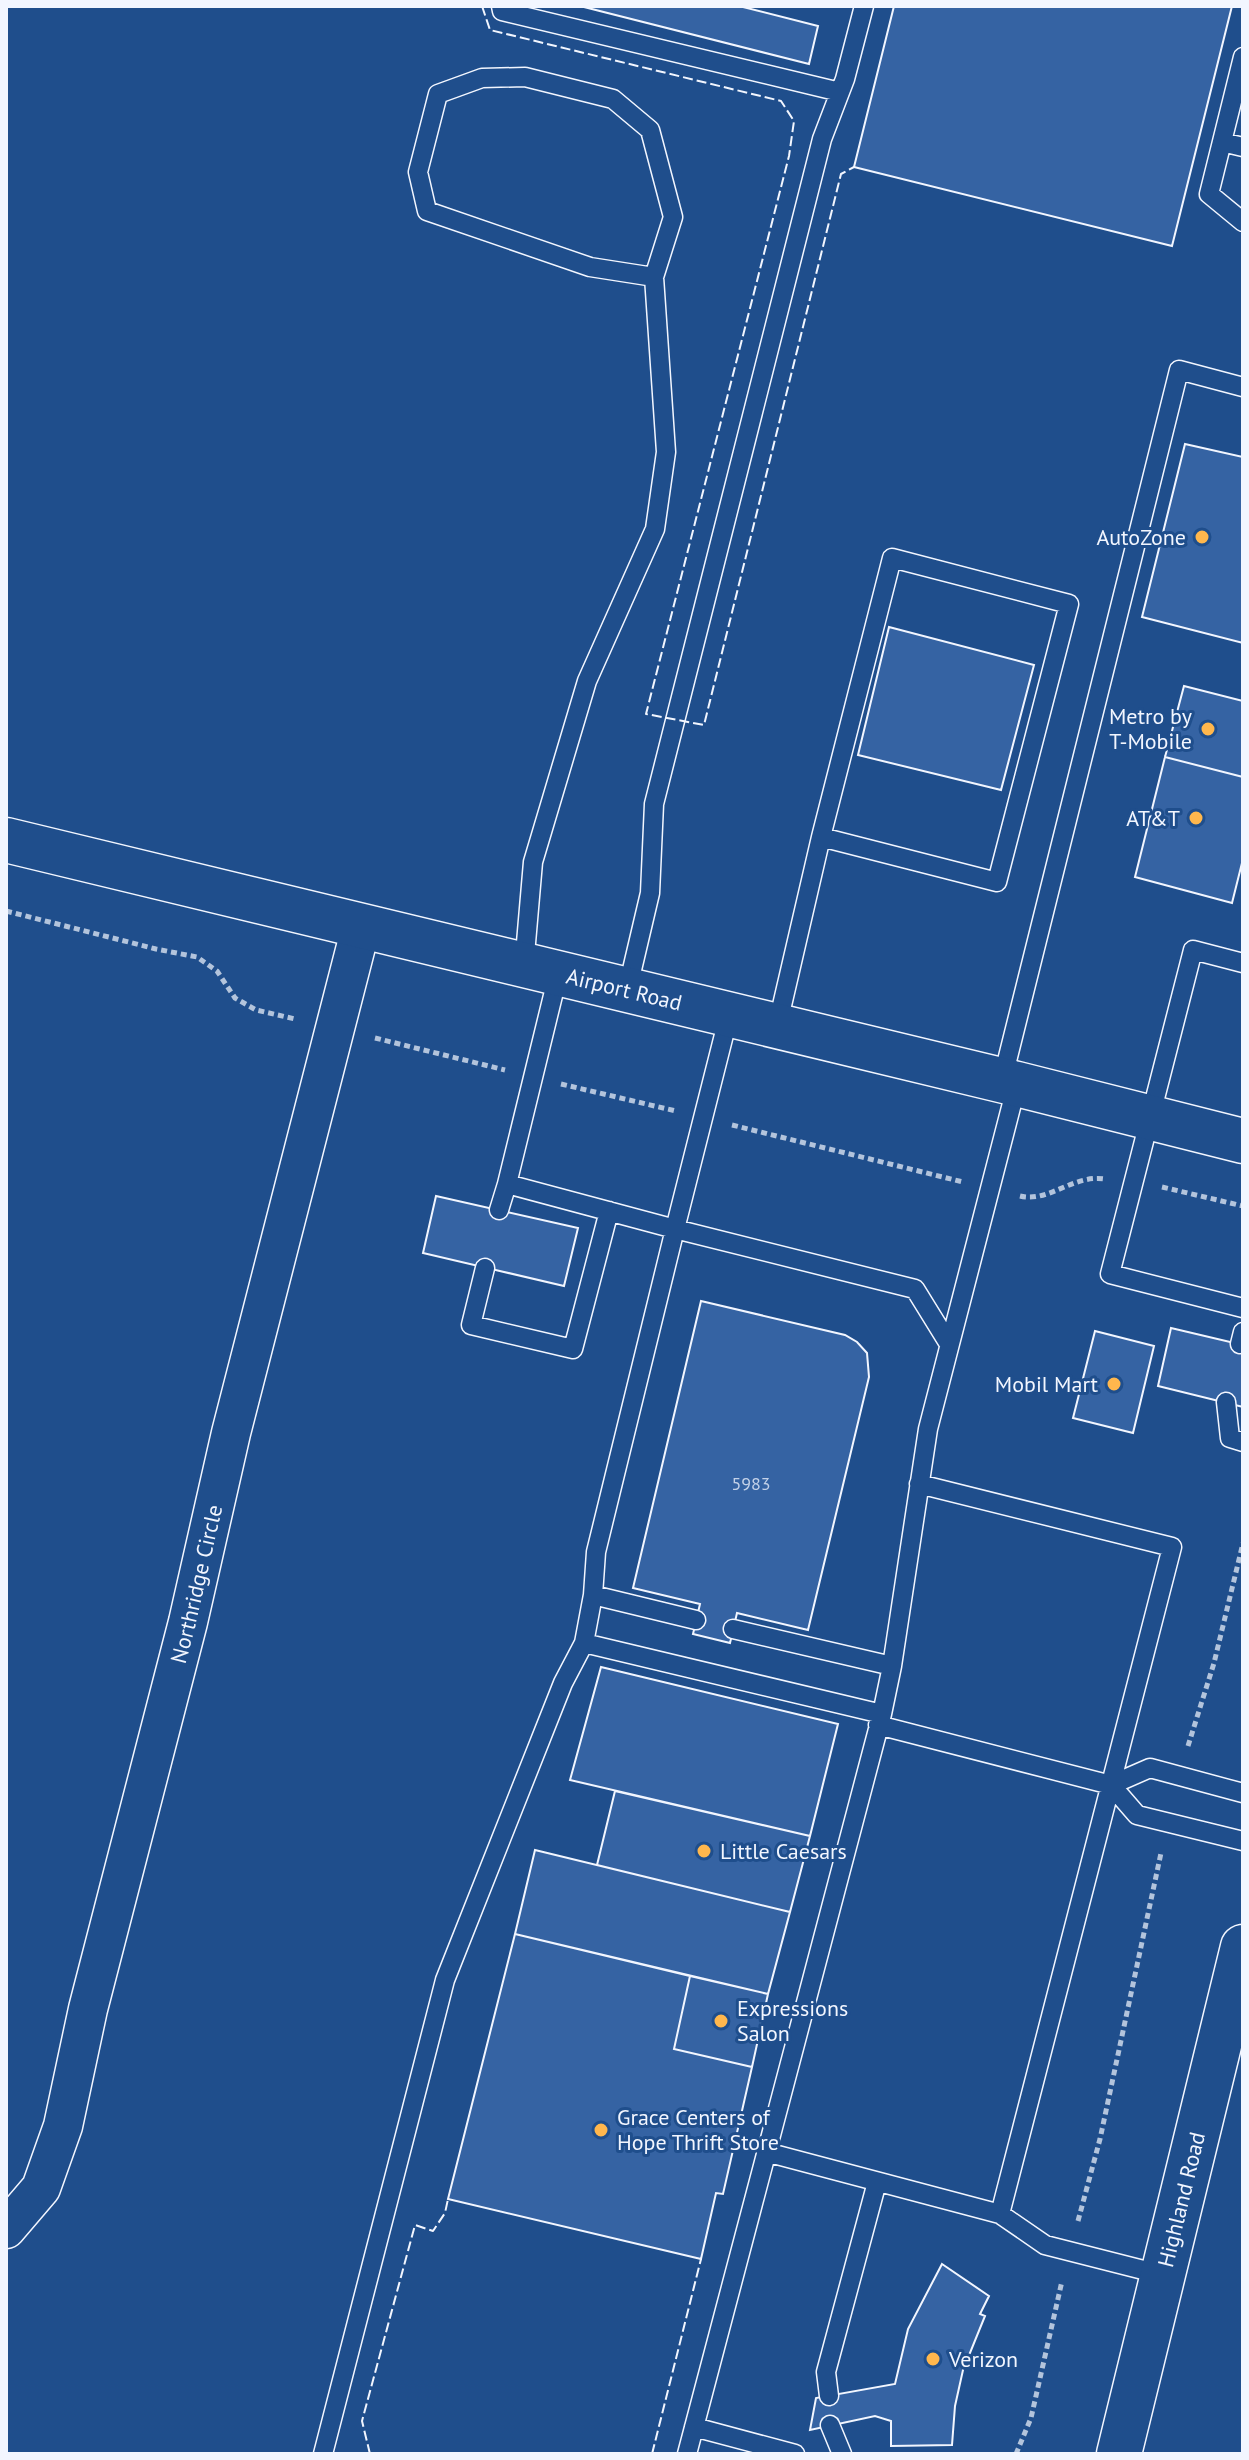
<svg xmlns="http://www.w3.org/2000/svg" width="1249" height="2460" font-family="'PT Sans',sans-serif">
  <style>
    .building { fill: #3563a3; stroke: #f2f6ff; stroke-width: 2 }
    .lines { fill: none; stroke-linecap: round; stroke-linejoin: round }
    .lane-casing { stroke: #f2f6ff; stroke-width: 21 }
    .street-casing { stroke: #f2f6ff; stroke-width: 41 }
    .secondary-casing { stroke: #f2f6ff; stroke-width: 47 }
    .highway-casing { stroke: #f2f6ff; stroke-width: 47 }
    .path { stroke: #b3c4dc; stroke-width: 5; stroke-dasharray: 6 4; stroke-linecap: butt }
    .lane { stroke: #1f4e8c; stroke-width: 18 }
    .street { stroke: #1f4e8c; stroke-width: 38 }
    .secondary { stroke: #1f4e8c; stroke-width: 44 }
    .highway { stroke: #1f4e8c; stroke-width: 44 }
    .fence { stroke: #f2f6ff; stroke-width: 2; stroke-dasharray: 10 4; stroke-linecap: butt }
    .poi-dot { fill: #ffb74d; stroke: #1f4e8c; stroke-width: 3 }
    .labels { text-anchor: middle; dominant-baseline: central; stroke-width: 6; stroke-linejoin: round; paint-order: stroke }
    .number-label { font-size: 18px; fill: #c3d1e8 }
    .poi-label { font-size: 22px; fill: #f2f6ff; stroke: #1f4e8c; text-anchor: end }
    .street-label { font-size: 22px; fill: #f2f6ff; stroke: #1f4e8c }
  </style>
  <rect width="100%" height="100%" fill="#1f4e8c"/>
  <!-- building -->
  <path class="building" d="M580,6H739L818,26L809,64Z
    M894,6H1232L1172,246L854,167Z
    M1185,444L1243,457V643L1142,617Z
    M889,627L1034,665L1001,790L858,755Z
    M1184,686L1243,701V777L1165,757Z
    M1165,757L1243,777V859L1232,903L1135,877Z
    M436,1196L578,1228L564,1286L423,1253Z
    M701,1301L845,1335L857,1342L867,1353L869,1377L808,1630L737,1613L730,1643L693,1634L700,1604L633,1588Z
    M1171,1328L1243,1345V1407L1158,1386Z
    M1095,1331L1154,1346L1133,1433L1073,1418Z
    M601,1667L838,1724L810,1836L570,1780Z
    M615,1791L810,1836L790,1912L597,1865Z
    M535,1850L790,1912L768,1994L515,1934Z
    M515,1934L690,1976L674,2049L752,2067L723,2194L716,2193L701,2259L448,2199Z
    M690,1976L768,1994L752,2067L674,2049Z
    M942,2264L989,2296L980,2314L985,2316L963,2370L955,2406L952,2445L891,2446V2421L875,2416L810,2430L816,2398L895,2384L908,2329Z"/>
  <g class="lines">
    <defs>
      <path id="lane" d="M501,6L502,11L840,92
        M1243,57L1209,194L1243,222
        M1222,142L1243,147
        M1243,963L1193,950L1110,1274L1243,1308
        M524,966L533,862L587,681L655,529L666,452L654,277L590,267L427,211L418,172L438,94L482,78L525,77L613,99L650,130L673,217L654,277
        M558,975L507,1184L675,1229L596,1552L593,1595L696,1620
        M627,991L650,893L654,804L822,139L845,79L864,6
        M729,1015L675,1229L915,1289L949,1344
        M777,1027L821,837L892,558L1069,604L997,882L821,837
        M1002,1081L1179,370L1243,387
        M499,1210L507,1184
        M485,1268L471,1325L573,1349L609,1211
        M1240,1344L1243,1332
        M1226,1402L1230,1438L1243,1442
        M733,1629L892,1666
        M584,1643L593,1595
        M878,1725L1111,1785L1137,1815L1243,1841
        M1111,1785L1150,1768L1243,1793
        M766,2152L1000,2214L1172,1547L919,1484
        M1000,2214L1045,2245L1163,2275
        M829,2396L826,2372L877,2182
        M830,2425L842,2454
        M694,2427L795,2454
        M323,2454L445,1980L563,1683L584,1643L882,1714
        M687,2454L882,1714L892,1666L928,1429L1017,1084"/>
      <g id="street">
        <path id="s1" d="M6,2229L41,2188L63,2126L88,2009L188,1622L231,1433L361,927"/>
      </g>
      <g id="secondary">
        <path id="s2" d="M6,840L1017,1084L1243,1141"/>
      </g>
      <g id="highway">
        <path id="s3" d="M1119,2454L1243,1947"/>
      </g>
    </defs>
    <!-- lane casing -->
    <use href="#lane" class="lane-casing"/>
    <!-- street casing -->
    <use href="#street" class="street-casing"/>
    <!-- secondary casing -->
    <use href="#secondary" class="secondary-casing"/>
    <!-- highway casing -->
    <use href="#highway" class="highway-casing"/>
    <!-- path -->
    <path class="path" d="M6,911L156,949L197,957L217,971L235,998L256,1010L295,1019
      M375,1038L505,1070
      M561,1084L676,1111
      M732,1125L963,1182
      M1162,1187L1243,1206
      M1020,1196C1049,1203 1073,1174 1105,1179
      M1188,1746L1214,1663L1243,1543
      M1078,2221L1100,2139L1161,1853
      M1016,2454L1031,2418L1062,2281"/>
    <!-- lane -->
    <use href="#lane" class="lane"/>
    <!-- street -->
    <use href="#street" class="street"/>
    <!-- secondary -->
    <use href="#secondary" class="secondary"/>
    <!-- highway -->
    <use href="#highway" class="highway"/>
    <!-- fence -->
    <path class="fence" d="M482,6L490,30L781,101L794,121L789,156L646,714L704,725L841,174L854,167
      M370,2454L362,2421L415,2225L433,2231L445,2213L448,2199
      M652,2454L701,2259"/>
  </g>
  <!-- markers -->
  <g class="poi-dot">
    <circle cx="1202" cy="537" r="8"/>
    <circle cx="1208" cy="729" r="8"/>
    <circle cx="1196" cy="818" r="8"/>
    <circle cx="1114" cy="1384" r="8"/>
    <circle cx="704" cy="1851" r="8"/>
    <circle cx="721" cy="2021" r="8"/>
    <circle cx="601" cy="2130" r="8"/>
    <circle cx="933" cy="2359" r="8"/>
  </g>
  <g class="labels">
    <!-- number labels -->
    <g class="number-label">
      <text x="751" y="1483">5983</text>
    </g>
    <!-- poi labels -->
    <g class="poi-label">
      <text x="1186" y="537">AutoZone</text>
      <text x="1192" y="716">Metro by<tspan x="1192" dy="25">T-Mobile</tspan></text>
      <text x="1180" y="818">AT&amp;T</text>
      <text x="1098" y="1384">Mobil Mart</text>
      <text x="720" y="1851" text-anchor="start">Little Caesars</text>
      <text x="737" y="2008" text-anchor="start">Expressions<tspan x="737" dy="25">Salon</tspan></text>
      <text x="617" y="2117" text-anchor="start">Grace Centers of<tspan x="617" dy="25">Hope Thrift Store</tspan></text>
      <text x="949" y="2359" text-anchor="start">Verizon</text>
    </g>
    <!-- street labels -->
    <g class="street-label">
      <text stroke="none"><textPath href="#s2" startOffset="636">Airport Road</textPath></text>
      <text stroke="none"><textPath href="#s1" startOffset="678">Northridge Circle</textPath></text>
      <text stroke="none"><textPath href="#s3" startOffset="262">Highland Road</textPath></text>
    </g>
  </g>
  <!-- border -->
  <rect width="1249" height="2460" fill="none" stroke="#f2f6ff" stroke-width="16"/>
</svg>
